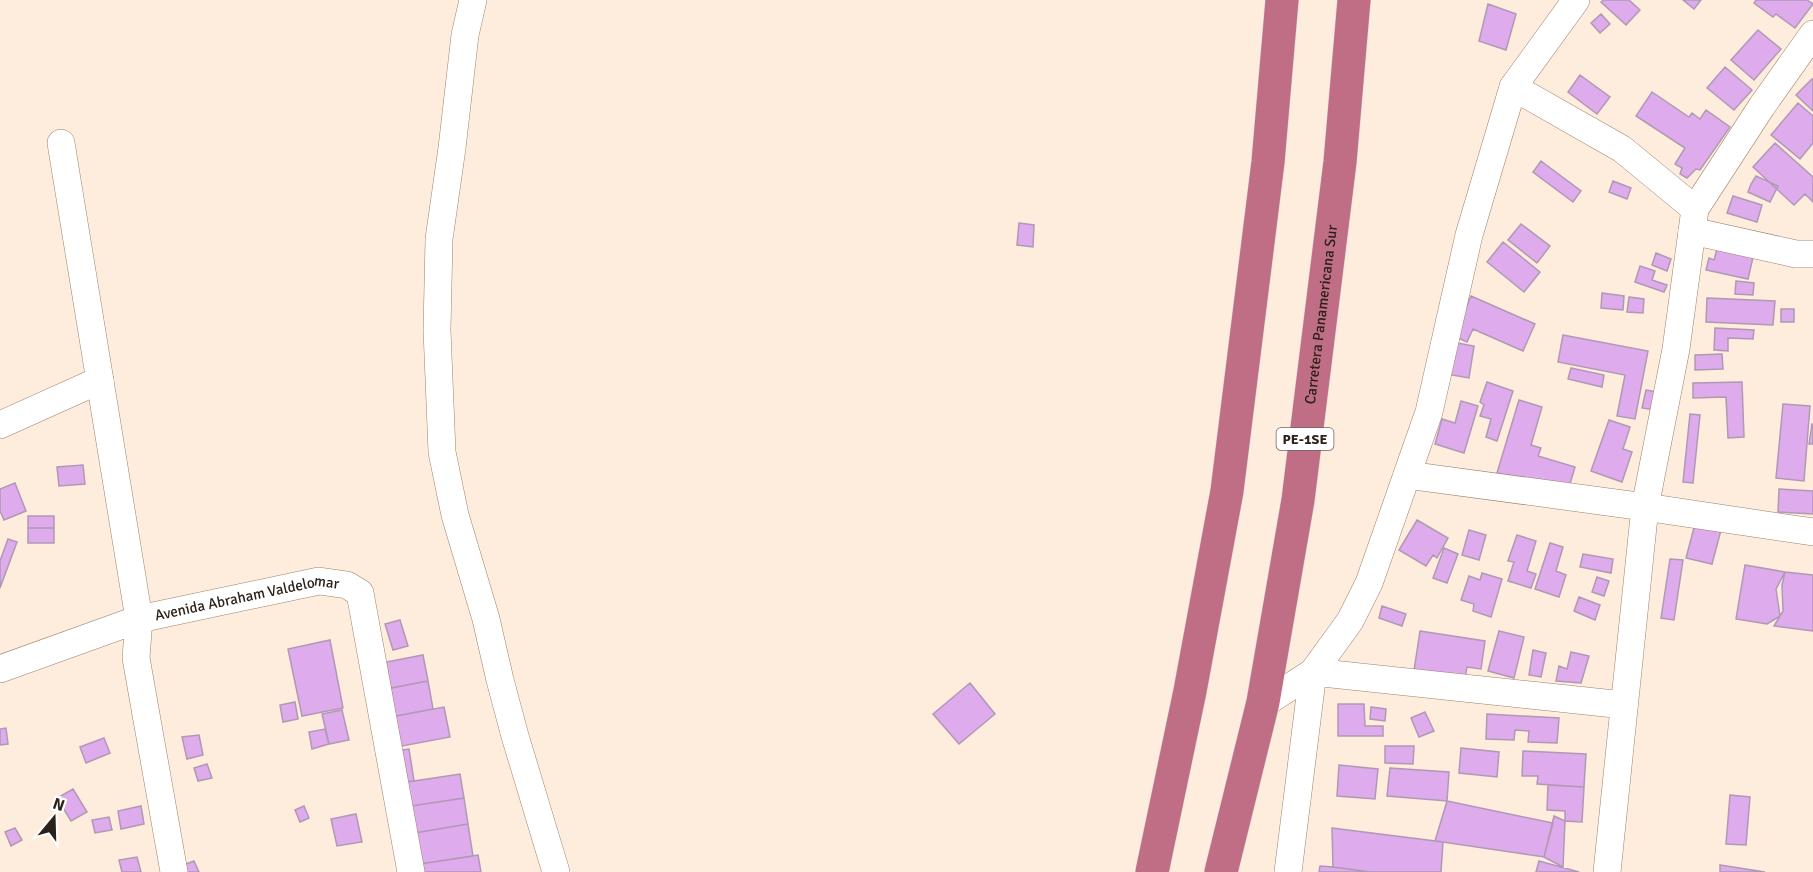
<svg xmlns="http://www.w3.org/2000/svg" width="1813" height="872" font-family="Signika,sans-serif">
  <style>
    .building { fill: #deabec; stroke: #af99b5; stroke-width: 1.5 }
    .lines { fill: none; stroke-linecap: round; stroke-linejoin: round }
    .street-casing { stroke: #9d826b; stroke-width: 28 }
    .highway-casing { stroke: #d9d7d6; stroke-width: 34 }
    .street { stroke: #fff; stroke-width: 27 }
    .highway { stroke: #c06d86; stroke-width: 33 }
    .labels { text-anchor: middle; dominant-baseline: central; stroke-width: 6; stroke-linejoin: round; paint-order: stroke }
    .shield { fill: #fff; stroke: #6c645e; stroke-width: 1.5 }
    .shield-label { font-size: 14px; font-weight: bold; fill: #2d2219 }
    .street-label { font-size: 15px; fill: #2d2219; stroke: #fff }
  </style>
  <rect width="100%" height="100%" fill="#feecdd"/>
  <!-- building -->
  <path class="building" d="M1604,0H1629L1640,10L1626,25L1601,2Z
    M1683,0H1701L1694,9Z
    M1756,0H1807L1813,4L1795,28L1776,14L1773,17L1754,3Z
    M1488,4L1516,14L1506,50L1479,41Z
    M1601,14L1610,24L1600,33L1591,23Z
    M1758,30L1781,49L1754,80L1731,60Z
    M1725,67L1752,90L1734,110L1707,88Z
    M1580,75L1610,97L1597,114L1568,92Z
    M1812,79H1813V111L1796,95Z
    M1652,92L1689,117L1692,113L1700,119L1706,110L1730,127L1700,170L1696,169L1687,178L1680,174L1682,168L1675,164L1685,148L1636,116Z
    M1798,103L1813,116V143L1800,159L1771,135Z
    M1775,143L1813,177V202L1805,194L1794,205L1753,167Z
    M1541,161L1581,191L1573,202L1533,172Z
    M1756,176L1778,186L1770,202L1748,192L1751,184Z
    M1613,181L1631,188L1627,199L1609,192Z
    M1733,196L1762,205L1757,222L1727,213Z
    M1019,223L1034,225L1033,247L1017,245Z
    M1521,224L1550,246L1537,263L1508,240Z
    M1503,242L1540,272L1524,292L1487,262Z
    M1718,245L1754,253L1748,279L1706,270L1709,258L1714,260Z
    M1656,253L1671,259L1667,271L1652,265Z
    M1640,266L1655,271L1652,280L1667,285L1664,292L1635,282Z
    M1736,281L1754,283L1753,295L1735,294Z
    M1602,293L1624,296L1623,310L1601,308Z
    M1471,296L1535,324L1523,351L1473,329L1467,342L1454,336Z
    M1629,297L1644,299L1643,313L1627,312Z
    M1707,298L1775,301L1773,325L1706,322Z
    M1781,309H1794V322H1781Z
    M1715,328L1754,330L1753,339L1728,338V351L1714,350Z
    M1563,335L1648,351L1635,419L1617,416L1625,375L1558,362Z
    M1452,342L1474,346L1469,378L1446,374Z
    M1722,354L1723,369L1695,370V355Z
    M1571,368L1604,375L1602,387L1568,379Z
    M1487,382L1513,391L1497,441L1486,437L1491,419L1480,416L1484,405L1480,402Z
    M1742,382L1744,437L1728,438L1726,397L1693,398V383Z
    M1646,390L1658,392L1655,410L1642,408Z
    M1519,400L1542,407L1531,445L1541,448L1538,456L1575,467L1567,494L1497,473Z
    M1461,401L1478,406L1464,453L1435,444L1442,419L1455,423Z
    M1783,404L1810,406L1804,481L1776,478Z
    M1690,414L1700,415L1693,483L1683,482Z
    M1609,420L1630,427L1623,449L1632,452L1622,482L1591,471Z
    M1812,424H1813V444H1809Z
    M83,465L85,484L59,486L57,467Z
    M15,483L26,511L4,520L0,511V489Z
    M1779,489L1813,491V514L1778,512Z
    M28,516H54V528H28Z
    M1417,520L1448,538L1437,558L1433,555L1426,566L1399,550Z
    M1695,524L1721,530L1712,564L1686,558Z
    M28,528H54V543H28Z
    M1469,530L1486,535L1479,560L1462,555Z
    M1517,535L1536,541L1527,571L1536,574L1531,588L1508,581L1514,562L1508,561Z
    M8,539L17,542L0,588V561Z
    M1550,543L1563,547L1556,571L1566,575L1559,597L1535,589Z
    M1444,548L1458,554L1447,583L1433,578Z
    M1583,554L1613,559L1611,573L1580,567Z
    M1670,559L1683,560L1674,620L1661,618Z
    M1745,565L1785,572L1776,589L1780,616L1767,624L1736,619Z
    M1785,572L1813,575V631L1774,626L1783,611L1782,585Z
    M1482,573L1502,579L1491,617L1473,611L1474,604L1461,600L1469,576L1480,580Z
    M1597,577L1609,581L1604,596L1592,592Z
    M1579,597L1600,605L1595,620L1574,611Z
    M1382,606L1406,614L1402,626L1379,618Z
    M400,620L408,646L393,650L385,624Z
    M1420,631L1485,641L1481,669L1467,667L1464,685L1413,677Z
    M1499,631L1524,637L1514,678L1488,671Z
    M330,640L343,708L302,716L288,649Z
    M1533,650L1546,653L1541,677L1529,675Z
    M1571,652L1589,656L1581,683L1556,681L1559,666L1567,669Z
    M423,655L428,681L386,689L381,663Z
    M428,681L433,709L391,717L386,689Z
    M970,683L995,714L959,744L933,714Z
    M295,702L298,719L283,722L280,705Z
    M1338,704H1364L1365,726H1383V736H1338Z
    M444,707L450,737L397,747L391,717Z
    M1371,707L1386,709L1385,721L1370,719Z
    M342,710L349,740L329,744L322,714Z
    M1425,712L1434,731L1419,737L1411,718Z
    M1487,714L1559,718L1557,743L1528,742L1529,731L1515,730L1514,740L1486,739Z
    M6,728L8,744L0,745V729Z
    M325,729L329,744L312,749L309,732Z
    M199,735L203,755L187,759L182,737Z
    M104,738L110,753L86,763L80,747Z
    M1385,746H1414L1413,764L1385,763Z
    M1461,748L1499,752L1497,777L1459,773Z
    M409,749L414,781L401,783L396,751Z
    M1523,751L1586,754L1584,787L1537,784L1538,776H1522Z
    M207,764L212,778L198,781L194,768Z
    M1339,765L1378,769L1375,799L1337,796Z
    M1390,768L1449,772L1447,801L1387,796Z
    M460,774L464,798L405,807L401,783Z
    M1548,785L1584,787L1582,822L1565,821V811L1547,810Z
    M73,789L87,812L71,821L57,798Z
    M1730,795L1750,797L1746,845L1726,844Z
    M464,798L468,824L409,834L405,807Z
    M1447,801L1553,823L1544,857L1435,841Z
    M141,806L144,824L121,829L118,811Z
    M304,806L309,818L300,822L295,810Z
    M356,814L362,842L337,846L331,819Z
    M1554,816L1565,821L1563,867L1544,857Z
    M109,817L112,830L95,833L92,820Z
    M468,824L473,856L414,865L409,834Z
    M15,828L22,840L11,846L5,832Z
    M1332,828L1443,842L1441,872H1370L1333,867Z
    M478,855L481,872H415L414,865Z
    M137,857L141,872H122L119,860Z
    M194,861L199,872H184L181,866Z
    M1539,861L1579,872H1536Z
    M1720,865L1765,872H1720Z
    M1320,866L1333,867L1370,872H1319Z"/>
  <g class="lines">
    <defs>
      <g id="street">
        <path d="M473,0L465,35L452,148L439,239L437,330L442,452L455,515L486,619L500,680L515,736L556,872"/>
        <path d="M1576,0L1513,87L1622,149L1695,209"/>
        <path d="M61,143L139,619L136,658L174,872"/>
        <path d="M1692,231L1796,254H1813"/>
        <path d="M0,425L100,380"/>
        <path d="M1407,475L1645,507L1813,532"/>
        <path id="s1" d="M0,669L139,619L319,581L347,585L360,593L411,872"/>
        <path d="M1262,705L1313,672L1350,621L1369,583L1429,412L1469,235L1513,87"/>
        <path d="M1288,872L1313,672L1624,705"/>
        <path d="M1607,872L1645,507L1676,349L1695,209L1762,106L1813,34"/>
      </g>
      <g id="highway">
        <path d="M1152,872L1190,691L1227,491L1268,162L1282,0"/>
        <path id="s2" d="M1221,872L1263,702L1298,500L1340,162L1354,0"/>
      </g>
    </defs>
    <!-- street casing -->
    <use href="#street" class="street-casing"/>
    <!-- highway casing -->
    <use href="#highway" class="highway-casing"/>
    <!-- street -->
    <use href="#street" class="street"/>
    <!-- highway -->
    <use href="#highway" class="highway"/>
  </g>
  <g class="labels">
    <!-- shield labels -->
    <rect class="shield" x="1276.5" y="428" width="57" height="22" rx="4.5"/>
    <g class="shield-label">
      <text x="1305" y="439">PE-1SE</text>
    </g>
    <!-- street labels -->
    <g class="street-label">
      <text stroke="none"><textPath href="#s2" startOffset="567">Carretera Panamericana Sur</textPath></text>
      <text stroke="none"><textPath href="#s1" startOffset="258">Avenida Abraham Valdelomar</textPath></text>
    </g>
  </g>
  <!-- north arrow -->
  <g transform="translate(54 818) rotate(19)" stroke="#ffffff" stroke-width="4.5" paint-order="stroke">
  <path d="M0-4.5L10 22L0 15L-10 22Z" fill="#2d2219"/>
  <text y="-9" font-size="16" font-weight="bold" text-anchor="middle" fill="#2d2219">N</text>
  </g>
</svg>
